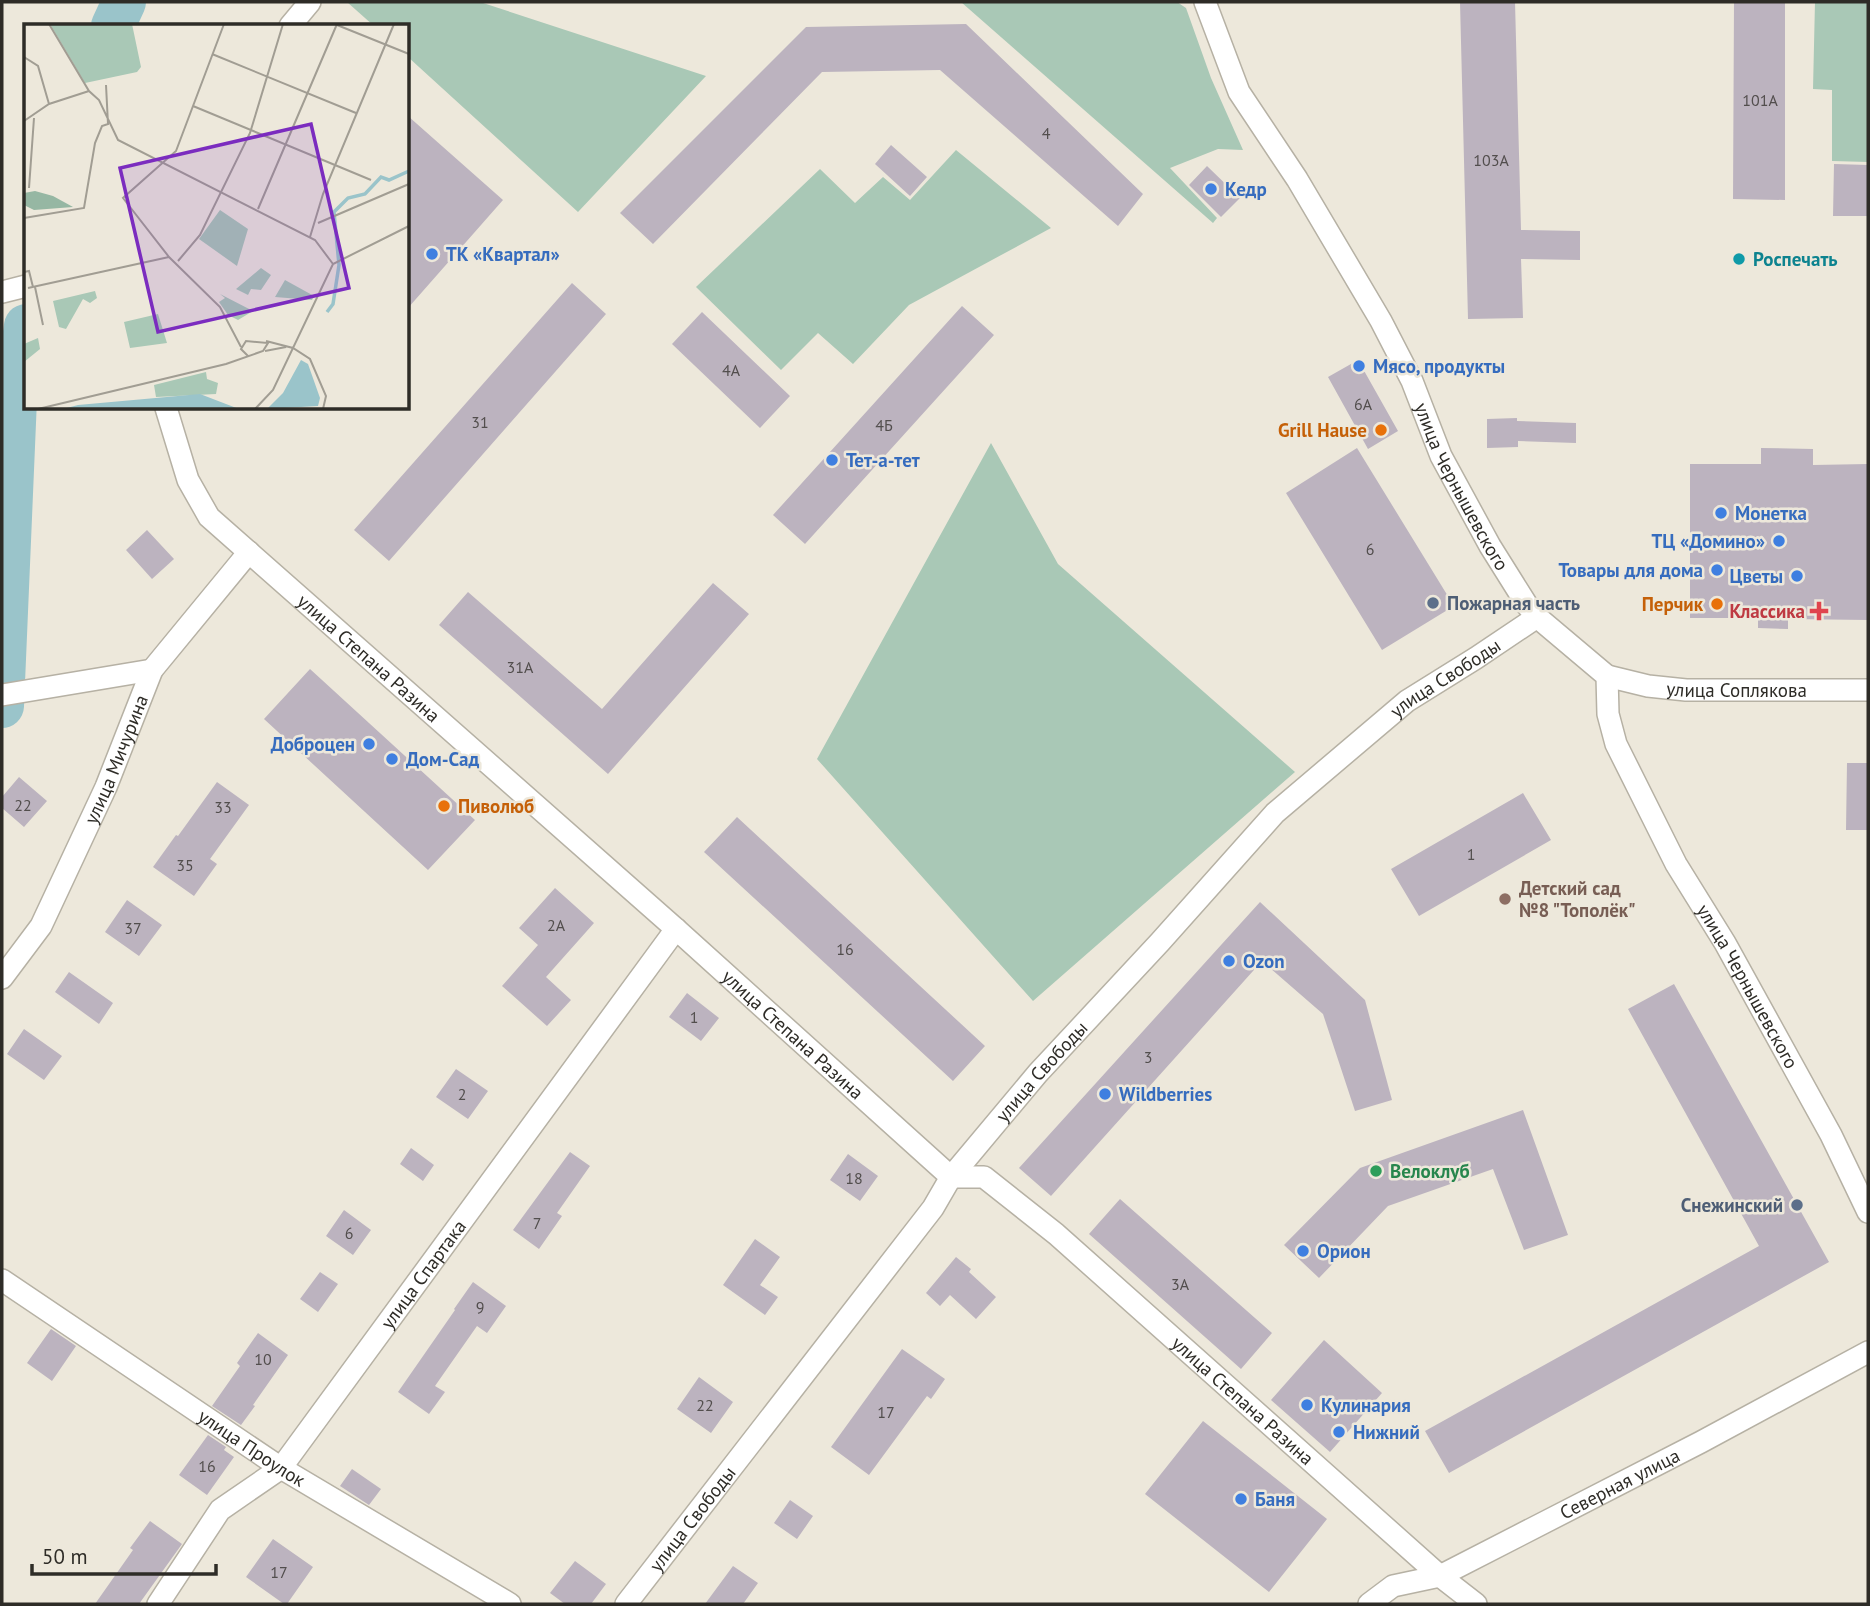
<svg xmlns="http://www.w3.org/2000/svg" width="1870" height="1606" font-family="'PT Sans',sans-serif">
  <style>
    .green { fill: #a9c8b6 }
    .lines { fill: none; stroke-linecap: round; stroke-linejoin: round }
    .river { stroke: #9ac4ca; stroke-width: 44 }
    .building { fill: #bcb3bf }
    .street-casing { stroke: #b6b1a4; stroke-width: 24 }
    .street { stroke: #fff; stroke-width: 21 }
    .shop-dot { fill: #3f7fe0; stroke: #ede8db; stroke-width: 2.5 }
    .culture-dot { fill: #0f9aa8; stroke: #ede8db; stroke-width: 2.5 }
    .food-dot { fill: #e8710a; stroke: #ede8db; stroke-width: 2.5 }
    .service-dot { fill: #5c6f8a; stroke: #ede8db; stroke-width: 2.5 }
    .health-dot { fill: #e0444e; stroke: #ede8db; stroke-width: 2.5 }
    .education-dot { fill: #8d6e63; stroke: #ede8db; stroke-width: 2.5 }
    .leisure-dot { fill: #2e9e5b; stroke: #ede8db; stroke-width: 2.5 }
    .labels { text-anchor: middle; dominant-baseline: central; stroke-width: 5; stroke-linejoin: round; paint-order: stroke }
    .number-label { font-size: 16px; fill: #524e4d }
    .shop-label { font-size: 19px; font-weight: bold; fill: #366cbe; stroke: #ede8db; text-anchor: start }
    .culture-label { font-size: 19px; font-weight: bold; fill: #0d838f; stroke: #ede8db; text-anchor: start }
    .food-label { font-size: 19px; font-weight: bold; fill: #c56008; stroke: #ede8db; text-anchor: end }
    .street-label { font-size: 19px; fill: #2e2c27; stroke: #ede8db }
    .service-label { font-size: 19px; font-weight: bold; fill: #4e5e75; stroke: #ede8db; text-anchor: start }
    .health-label { font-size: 19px; font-weight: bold; fill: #be3a42; stroke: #ede8db; text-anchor: end }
    .education-label { font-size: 19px; font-weight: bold; fill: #785e54; stroke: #ede8db; text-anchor: start }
    .leisure-label { font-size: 19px; font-weight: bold; fill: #27864d; stroke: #ede8db; text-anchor: start }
    .inset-river { fill: none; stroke: #9ac4ca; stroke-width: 3.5 }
    .inset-road { fill: none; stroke: #a19d93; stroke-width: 2 }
    .view { fill: #7b2cbf; fill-opacity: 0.15; stroke: #7b2cbf; stroke-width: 3.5 }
    .inset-edge { fill: none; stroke: #2e2c27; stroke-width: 3.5 }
  </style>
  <rect width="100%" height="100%" fill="#ede8db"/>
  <!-- green -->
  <path class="green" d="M347,2H480L706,76L578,212L408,57V26H374Z
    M961,2H1177L1186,8L1211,78L1243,150L1218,149L1170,168L1217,218L1213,223Z
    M1815,2H1868V162L1832,161V90L1813,89Z
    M956,150L1051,228L909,305L853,364L818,333L781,370L696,287L820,169L855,203L883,177L910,200Z
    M991,443L1058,564L1295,772L1033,1001L817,759Z"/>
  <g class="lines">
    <!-- river -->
    <path class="river" d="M113,26L124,2
      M2,706L15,399L26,326"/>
  </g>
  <!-- building -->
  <path class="building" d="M1460,2H1515L1521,230L1580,231V260L1521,259L1523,318L1468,319Z
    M1734,2H1785V200L1733,199Z
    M966,24L1143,194L1118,226L940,70L822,72L653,244L620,213L806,27Z
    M408,116L503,200L408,308Z
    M891,145L927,177L910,196L875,164Z
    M1834,164L1868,165V216H1833Z
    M1207,166L1240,198L1221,217L1189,185Z
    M572,283L606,314L389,561L354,530Z
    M962,306L994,335L805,544L773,515Z
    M702,312L790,396L760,428L672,344Z
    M1358,360L1398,431L1368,449L1328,377Z
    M1517,418V421L1576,423V443L1518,441V447L1487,448V419Z
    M1357,448L1454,606L1382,650L1286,493Z
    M1761,448L1813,449V465L1868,464V620L1788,619V629L1758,628V618H1690V464H1761Z
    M147,530L174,559L152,579L126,550Z
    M713,583L749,614L608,774L439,625L468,592L602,709Z
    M310,669L475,820L428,870L264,719Z
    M1847,763H1868V830H1846Z
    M19,777L47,801L24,827L2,808V797Z
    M217,782L249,805L210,859L217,864L194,896L153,867L176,835L178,836Z
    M1523,793L1551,840L1419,916L1391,869Z
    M737,817L985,1046L953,1081L704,852Z
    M555,888L594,923L546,977L571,1000L547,1026L502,986L538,945L519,928Z
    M127,900L162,925L139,956L105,932Z
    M1260,902L1365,1000L1392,1100L1355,1111L1323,1014L1262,961L1051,1196L1019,1168Z
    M69,972L113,1003L99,1024L55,992Z
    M1674,984L1829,1262L1449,1473L1425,1431L1759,1246L1628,1009Z
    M687,993L719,1018L701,1041L669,1017Z
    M24,1029L62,1056L44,1080L7,1054Z
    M456,1069L488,1091L468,1119L436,1097Z
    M1523,1110L1568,1235L1524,1250L1493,1169L1388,1206L1319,1278L1284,1245L1360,1168Z
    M411,1148L434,1165L423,1181L400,1164Z
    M570,1152L590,1166L557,1213L562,1216L539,1249L513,1230Z
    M848,1154L878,1176L860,1201L830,1180Z
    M1120,1199L1272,1333L1241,1369L1089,1234Z
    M344,1210L371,1230L353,1255L326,1236Z
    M755,1239L780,1257L760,1285L778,1297L765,1315L723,1285Z
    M956,1257L971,1269L969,1272L996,1297L976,1319L950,1295L940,1306L926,1293Z
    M320,1272L338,1284L318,1312L300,1299Z
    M473,1282L506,1306L487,1333L477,1326L435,1386L445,1392L429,1414L398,1392L455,1310L454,1309Z
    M51,1329L76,1346L52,1381L27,1363Z
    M258,1333L288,1355L253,1405L255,1406L241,1425L212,1406L240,1366L237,1363Z
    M1324,1340L1382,1393L1330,1452L1271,1400Z
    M902,1349L945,1379L931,1399L927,1396L869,1475L831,1447Z
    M699,1377L733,1402L711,1433L677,1409Z
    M1203,1421L1327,1519L1269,1592L1145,1494Z
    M208,1435L226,1447L224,1450L234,1457L207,1495L179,1475Z
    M352,1469L381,1489L369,1505L340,1486Z
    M790,1500L813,1516L797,1539L774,1523Z
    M150,1521L182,1544L139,1604H95L133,1550L130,1548Z
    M273,1539L313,1567L287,1604H284L246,1577Z
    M575,1561L606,1584L591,1604H565L550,1593Z
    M733,1566L758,1583L743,1604H705Z"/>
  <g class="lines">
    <defs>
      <g id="street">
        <path id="s1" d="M1205,2L1239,92L1297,179L1381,321L1412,381L1441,456L1490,546L1527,605L1537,617L1607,676L1608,714L1616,744L1676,864L1725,943L1831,1135L1868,1212"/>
        <path d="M290,26L310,2"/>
        <path d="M2,292L26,286"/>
        <path id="s2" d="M166,408L188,480L209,517L676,929L951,1177H984L1056,1234L1440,1576L1476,1604"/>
        <path id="s3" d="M1607,676L1648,686L1686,690H1868"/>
        <path d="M2,695L152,670"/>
        <path id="s4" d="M2,978L41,926L106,787L152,670L249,552"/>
        <path id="s5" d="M2,1280L281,1468L510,1604"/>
        <path id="s6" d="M158,1604L220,1510L281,1468L676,929"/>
        <path id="s7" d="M626,1604L933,1208L951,1177L1038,1073L1160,942L1275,813L1407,701L1476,658L1537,617"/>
        <path id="s8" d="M1369,1604L1393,1586L1440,1576L1701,1442L1868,1352"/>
      </g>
    </defs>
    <!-- street casing -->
    <use href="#street" class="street-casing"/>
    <!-- street -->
    <use href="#street" class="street"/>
  </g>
  <!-- markers -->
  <g class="shop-dot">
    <circle cx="1211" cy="189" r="7"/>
    <circle cx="432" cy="254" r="7"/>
    <circle cx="1359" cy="366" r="7"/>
    <circle cx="832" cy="460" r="7"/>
    <circle cx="1721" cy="513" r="7"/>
    <circle cx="1779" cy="541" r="7"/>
    <circle cx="1717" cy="570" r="7"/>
    <circle cx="1797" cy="576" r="7"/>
    <circle cx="369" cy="744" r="7"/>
    <circle cx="392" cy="759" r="7"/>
    <circle cx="1229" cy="961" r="7"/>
    <circle cx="1105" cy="1094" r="7"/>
    <circle cx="1303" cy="1251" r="7"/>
    <circle cx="1307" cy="1405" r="7"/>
    <circle cx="1339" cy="1432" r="7"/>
    <circle cx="1241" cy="1499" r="7"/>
  </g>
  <circle class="culture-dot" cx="1739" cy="259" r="7"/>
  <g class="food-dot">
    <circle cx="1381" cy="430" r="7"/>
    <circle cx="1717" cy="604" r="7"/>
    <circle cx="444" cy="806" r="7"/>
  </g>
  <g class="service-dot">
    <circle cx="1433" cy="603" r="7"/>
    <circle cx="1797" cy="1205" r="7"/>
  </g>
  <path class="health-dot" d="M1815.5 600.5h7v7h7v7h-7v7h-7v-7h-7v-7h7z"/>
  <circle class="education-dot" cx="1505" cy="899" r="7"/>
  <circle class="leisure-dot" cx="1376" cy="1171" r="7"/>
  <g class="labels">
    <!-- number labels -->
    <g class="number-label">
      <text x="1760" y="100">101А</text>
      <text x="1046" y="133">4</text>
      <text x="1491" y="160">103А</text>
      <text x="731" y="370">4А</text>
      <text x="1363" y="404">6А</text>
      <text x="480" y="422">31</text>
      <text x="884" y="425">4Б</text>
      <text x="1370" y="549">6</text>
      <text x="520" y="667">31А</text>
      <text x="23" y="805">22</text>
      <text x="223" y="807">33</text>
      <text x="1471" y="854">1</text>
      <text x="185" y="865">35</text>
      <text x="556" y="925">2А</text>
      <text x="133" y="928">37</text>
      <text x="845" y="949">16</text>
      <text x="694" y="1017">1</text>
      <text x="1148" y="1057">3</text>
      <text x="462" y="1094">2</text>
      <text x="854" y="1178">18</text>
      <text x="537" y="1223">7</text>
      <text x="349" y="1233">6</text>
      <text x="1180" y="1284">3А</text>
      <text x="480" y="1307">9</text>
      <text x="263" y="1359">10</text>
      <text x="705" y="1405">22</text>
      <text x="886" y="1412">17</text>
      <text x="207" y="1466">16</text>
      <text x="279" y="1572">17</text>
    </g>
    <!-- shop labels -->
    <g class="shop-label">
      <text x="1225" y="189">Кедр</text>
      <text x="446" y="254">ТК «Квартал»</text>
      <text x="1373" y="366">Мясо, продукты</text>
      <text x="846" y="460">Тет-а-тет</text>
      <text x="1735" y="513">Монетка</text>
      <text x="1765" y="541" text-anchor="end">ТЦ «Домино»</text>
      <text x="1703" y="570" text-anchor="end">Товары для дома</text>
      <text x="1783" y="576" text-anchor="end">Цветы</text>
      <text x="355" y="744" text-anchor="end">Доброцен</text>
      <text x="406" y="759">Дом-Сад</text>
      <text x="1243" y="961">Ozon</text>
      <text x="1119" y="1094">Wildberries</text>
      <text x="1317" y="1251">Орион</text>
      <text x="1321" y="1405">Кулинария</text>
      <text x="1353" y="1432">Нижний</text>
      <text x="1255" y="1499">Баня</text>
    </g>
    <!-- culture labels -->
    <g class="culture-label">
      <text x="1753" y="259">Роспечать</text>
    </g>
    <!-- food labels -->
    <g class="food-label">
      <text x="1367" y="430">Grill Hause</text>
      <text x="1703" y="604">Перчик</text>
      <text x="458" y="806" text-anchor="start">Пиволюб</text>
    </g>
    <!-- street labels -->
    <g class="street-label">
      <text stroke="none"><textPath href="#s1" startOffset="550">улица Чернышевского</textPath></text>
      <text stroke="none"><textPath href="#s2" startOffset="331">улица Степана Разина</textPath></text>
      <text stroke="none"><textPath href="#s7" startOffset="1242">улица Свободы</textPath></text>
      <text stroke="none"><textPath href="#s3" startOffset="131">улица Соплякова</textPath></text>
      <text stroke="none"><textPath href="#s4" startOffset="248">улица Мичурина</textPath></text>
      <text stroke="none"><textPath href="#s1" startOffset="1138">улица Чернышевского</textPath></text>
      <text stroke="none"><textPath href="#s2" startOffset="898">улица Степана Разина</textPath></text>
      <text stroke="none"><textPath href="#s7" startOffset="676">улица Свободы</textPath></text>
      <text stroke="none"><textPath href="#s6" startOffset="427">улица Спартака</textPath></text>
      <text stroke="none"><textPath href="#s2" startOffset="1486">улица Степана Разина</textPath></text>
      <text stroke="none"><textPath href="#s5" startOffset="301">улица Проулок</textPath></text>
      <text stroke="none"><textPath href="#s8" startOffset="280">Северная улица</textPath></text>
      <text stroke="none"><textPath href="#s7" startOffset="108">улица Свободы</textPath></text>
    </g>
    <!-- service labels -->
    <g class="service-label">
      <text x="1447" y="603">Пожарная часть</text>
      <text x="1783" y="1205" text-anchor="end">Снежинский</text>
    </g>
    <!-- health labels -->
    <g class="health-label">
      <text x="1805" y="611">Классика</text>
    </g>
    <!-- education labels -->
    <g class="education-label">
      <text x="1519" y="888">Детский сад<tspan x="1519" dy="22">№8 "Тополёк"</tspan></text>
    </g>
    <!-- leisure labels -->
    <g class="leisure-label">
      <text x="1390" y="1171">Велоклуб</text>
    </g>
  </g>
  <!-- overview -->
  <g transform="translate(24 24)">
    <rect width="385" height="385" fill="#ede8db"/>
    <path d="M26,0H108L117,43L113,48L61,59ZM196,186L224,205L213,242L175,215ZM237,244L247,251L237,266L227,265L224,271L212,265ZM261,256L290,272L288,276L251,273ZM71,267L73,274L66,279L59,275L42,305L35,303L29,277ZM196,270L229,287L214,296L204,291L195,278L201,274ZM134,290L143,319L106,324L100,298ZM14,314L16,325L0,338V320ZM182,348L183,355L194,359L192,370L132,373L130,361Z" fill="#a9c8b6"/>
    <path d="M11,167L29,172L49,183L10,186L0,181V169Z" fill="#96b7a3"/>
    <path d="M277,336L284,340L296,374L294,382L243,385L259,369ZM176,370L215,385H39L54,381Z" fill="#9ac4ca"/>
    <path class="inset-river" d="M303,288L309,280L315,241L310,188L324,174L341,170L357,153L365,156L385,147"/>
    <path class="inset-road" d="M25,0L65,67L75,76L94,116L291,216L309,240M200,0L152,127L99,174L145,233L196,283L217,323M313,1L385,30M188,30L332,89M0,33L14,42L25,80M169,82L347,156M0,97L25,80L65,67M5,164L10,94M234,185L313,0M0,194L60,184L71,119L78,102L84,100L82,61M294,199L385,160M286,213L299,170L370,0M154,237L176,211L226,109L259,0M0,248L5,247L9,263M11,263L19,301M4,264L145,233M242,317L269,324L286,335L302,372L299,385M241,327L262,323M14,385L202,340L239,327L244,319L222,317L217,325L224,332M231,385L249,366L309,240L385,202"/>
    <path class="view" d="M287,100L325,264L134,308L96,144Z"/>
    <rect width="385" height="385" class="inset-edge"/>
  </g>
  <!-- border -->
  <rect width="1870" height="1606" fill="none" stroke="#2e2c27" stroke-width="7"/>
  <!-- scale -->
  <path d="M32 1564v10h184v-10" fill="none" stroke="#2e2c27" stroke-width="3.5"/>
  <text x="42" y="1564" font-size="21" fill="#2e2c27" stroke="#ede8db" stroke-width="5" paint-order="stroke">50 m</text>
</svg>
